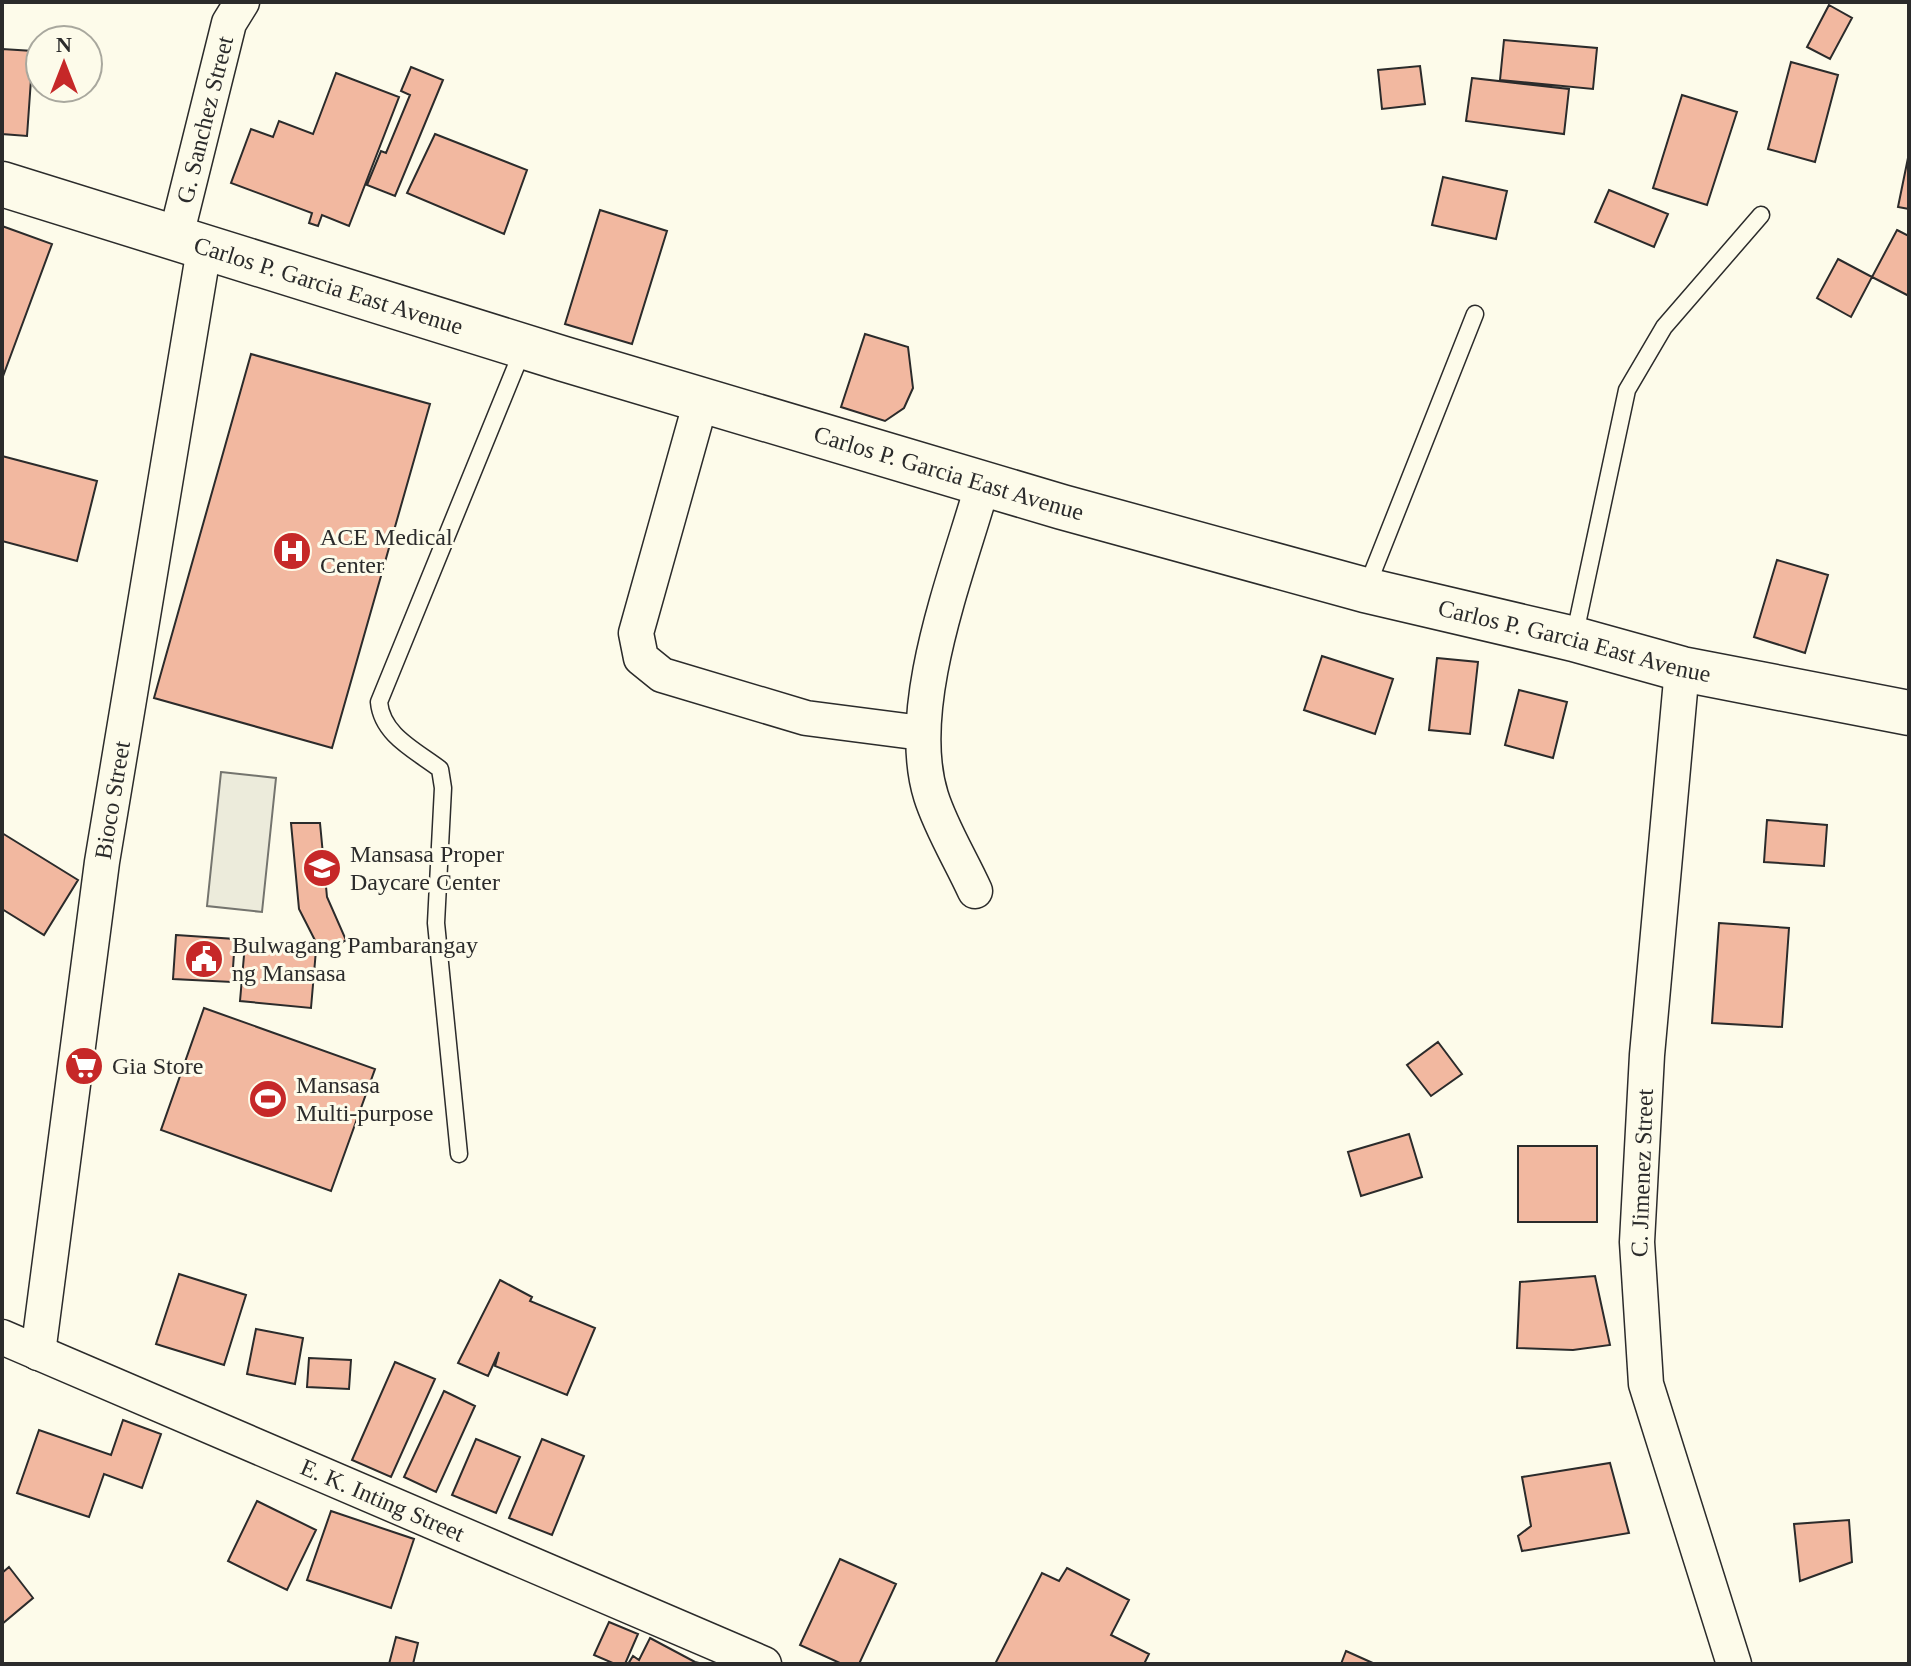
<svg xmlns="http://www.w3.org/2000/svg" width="1911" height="1666" font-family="Georgia,serif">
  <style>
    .green { fill: #ecebdb; stroke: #74746e; stroke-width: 2 }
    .building { fill: #f2b8a0; stroke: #2b2b2b; stroke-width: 2 }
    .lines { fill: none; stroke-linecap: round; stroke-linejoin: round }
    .service-casing { stroke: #2b2b2b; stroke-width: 19 }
    .minor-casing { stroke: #2b2b2b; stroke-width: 37 }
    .secondary-casing { stroke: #2b2b2b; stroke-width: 47 }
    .service { stroke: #fdfbea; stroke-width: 16 }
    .minor { stroke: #fdfbea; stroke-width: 34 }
    .secondary { stroke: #fdfbea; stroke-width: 44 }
    .labels { text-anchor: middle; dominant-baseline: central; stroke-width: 6; stroke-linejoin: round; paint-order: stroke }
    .street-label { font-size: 24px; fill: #2b2b2b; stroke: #fdfbea }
    .poi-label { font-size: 24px; fill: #2b2b2b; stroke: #fdfbea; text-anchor: start }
  </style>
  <rect width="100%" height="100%" fill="#fdfbea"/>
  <!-- green -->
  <path class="green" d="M221,772L276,778L262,912L207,906Z"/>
  <!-- building -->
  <path class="building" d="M1829,5L1852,18L1830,59L1807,47Z
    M1504,40L1597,48L1593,89L1500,80Z
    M2,49L33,51L27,136L2,134Z
    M1791,62L1838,75L1815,162L1768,149Z
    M1420,66L1425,104L1382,109L1378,70Z
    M411,67L443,80L395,196L367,185L381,151L386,153L410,95L401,91Z
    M336,73L399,97L349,226L322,215L318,226L309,223L312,213L231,183L251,129L273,137L279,121L313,134Z
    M1472,78L1569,89L1564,134L1466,121Z
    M1682,95L1737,112L1707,205L1653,188Z
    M435,134L527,170L504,234L407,193Z
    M1909,153V209L1898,207Z
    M1443,177L1507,191L1496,239L1432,225Z
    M1609,190L1668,214L1654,247L1595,222Z
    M600,210L667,231L632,344L565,324Z
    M2,226L52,244L2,379Z
    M1897,230L1909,236V296L1872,277Z
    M1838,259L1872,277L1851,317L1817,298Z
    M865,334L908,347L913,388L904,408L885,421L841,407Z
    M251,354L430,404L332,748L154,698Z
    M2,456L97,481L77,561L2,541Z
    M1777,560L1828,575L1805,653L1754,637Z
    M1322,656L1393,679L1375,734L1304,710Z
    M1437,658L1478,662L1470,734L1429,730Z
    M1519,690L1567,702L1553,758L1505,745Z
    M1767,820L1827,825L1824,866L1764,862Z
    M291,823H320L327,897L346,940L322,954L299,909Z
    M2,833L78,880L44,935L2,909Z
    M1719,923L1789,928L1782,1027L1712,1023Z
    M176,935L235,939L232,982L173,979Z
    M245,944L316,950L311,1008L240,1001Z
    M204,1008L375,1069L331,1191L161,1130Z
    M1438,1042L1462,1074L1431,1096L1407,1065Z
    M1409,1134L1422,1177L1361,1196L1348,1152Z
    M1518,1146H1597V1222H1518Z
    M179,1274L246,1295L224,1365L156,1344Z
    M1595,1276L1610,1345L1573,1350L1517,1348L1520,1282Z
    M500,1280L532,1297L530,1301L595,1328L567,1395L495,1366L499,1352L488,1376L458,1363Z
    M256,1329L303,1338L295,1384L247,1374Z
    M309,1358L351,1360L349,1389L307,1387Z
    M395,1362L435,1379L391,1477L352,1460Z
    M444,1391L475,1406L436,1492L404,1477Z
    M123,1420L161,1434L142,1488L104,1474L89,1517L17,1493L39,1430L111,1455Z
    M476,1439L520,1457L496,1513L452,1495Z
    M542,1439L584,1456L552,1535L509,1518Z
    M1610,1463L1629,1533L1522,1551L1518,1536L1531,1526L1522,1477Z
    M257,1501L316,1530L287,1590L228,1561Z
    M331,1511L414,1539L391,1608L307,1580Z
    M1849,1520L1852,1562L1800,1581L1794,1524Z
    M840,1559L896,1584L859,1664H842L800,1645Z
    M9,1567L33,1598L2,1624V1573Z
    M1067,1568L1129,1600L1111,1635L1149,1654L1144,1664H995L1042,1573L1059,1581Z
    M609,1622L638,1634L625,1664H615L594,1655Z
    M396,1637L418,1643L413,1664H389Z
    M650,1638L695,1662L703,1664H628L633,1656L639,1660Z
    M1346,1651L1375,1664H1341Z"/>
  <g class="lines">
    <defs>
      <path id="service" d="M1366,589L1475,314
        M1574,638L1627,390L1664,327L1761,215
        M459,1154L436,923L443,788L440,769C415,750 382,735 379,702L523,349"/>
      <g id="minor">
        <path id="s1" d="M175,240L229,23L242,2"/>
        <path d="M701,401L636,633L641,658L662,675L806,718L922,733"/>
        <path d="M1682,669L1647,1055L1637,1242L1646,1384L1734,1664"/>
        <path d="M975,891C961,860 941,828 931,796C903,706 958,572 983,483"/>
        <path id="s2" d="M2,1337L764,1664"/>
        <path id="s3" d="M38,1353L102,862L204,249"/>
      </g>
      <g id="secondary">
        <path id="s4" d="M2,184L564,359L1062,507L1365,590L1574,639L1682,669L1909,713"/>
      </g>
    </defs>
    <!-- service casing -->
    <use href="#service" class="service-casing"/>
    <!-- minor casing -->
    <use href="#minor" class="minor-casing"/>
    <!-- secondary casing -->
    <use href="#secondary" class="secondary-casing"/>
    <!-- service -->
    <use href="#service" class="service"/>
    <!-- minor -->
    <use href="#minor" class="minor"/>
    <!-- secondary -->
    <use href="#secondary" class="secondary"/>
  </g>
  <!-- icons -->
  <defs>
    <symbol id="hospital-disc" viewBox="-11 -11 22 22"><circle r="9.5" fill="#c62828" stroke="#fdfbea"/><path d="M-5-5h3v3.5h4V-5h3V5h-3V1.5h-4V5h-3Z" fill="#fff"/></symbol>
    <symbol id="school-disc" viewBox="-11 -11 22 22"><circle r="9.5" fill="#c62828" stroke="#fdfbea"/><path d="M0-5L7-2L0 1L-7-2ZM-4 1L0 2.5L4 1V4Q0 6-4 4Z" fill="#fff"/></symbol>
    <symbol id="civic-disc" viewBox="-11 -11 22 22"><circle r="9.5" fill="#c62828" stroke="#fdfbea"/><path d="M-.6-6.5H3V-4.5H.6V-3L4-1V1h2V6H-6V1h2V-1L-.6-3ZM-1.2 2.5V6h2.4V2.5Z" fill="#fff"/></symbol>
    <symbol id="supermarket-disc" viewBox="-11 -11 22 22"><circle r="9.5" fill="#c62828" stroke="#fdfbea"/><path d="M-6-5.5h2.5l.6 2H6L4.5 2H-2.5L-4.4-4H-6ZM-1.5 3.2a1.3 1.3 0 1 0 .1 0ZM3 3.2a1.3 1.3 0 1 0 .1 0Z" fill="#fff"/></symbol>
    <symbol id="stadium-disc" viewBox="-11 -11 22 22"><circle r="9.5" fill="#c62828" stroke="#fdfbea"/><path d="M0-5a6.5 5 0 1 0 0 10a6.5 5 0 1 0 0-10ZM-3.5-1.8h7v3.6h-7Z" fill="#fff"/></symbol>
  </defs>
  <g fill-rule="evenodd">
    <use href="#hospital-disc" x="270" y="529" width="44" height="44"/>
    <use href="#school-disc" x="300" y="846" width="44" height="44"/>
    <use href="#civic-disc" x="182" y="937" width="44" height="44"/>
    <use href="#supermarket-disc" x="62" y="1044" width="44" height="44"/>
    <use href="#stadium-disc" x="246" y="1077" width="44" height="44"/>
  </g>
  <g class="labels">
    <!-- street labels -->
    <g class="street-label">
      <text stroke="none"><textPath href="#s1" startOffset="124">G. Sanchez Street</textPath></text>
      <text stroke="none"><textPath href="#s4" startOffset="342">Carlos P. Garcia East Avenue</textPath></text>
      <text stroke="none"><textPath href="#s4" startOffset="990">Carlos P. Garcia East Avenue</textPath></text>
      <text stroke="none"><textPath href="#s4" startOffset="1638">Carlos P. Garcia East Avenue</textPath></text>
      <text stroke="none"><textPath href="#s3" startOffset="558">Bioco Street</textPath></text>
      <text transform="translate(1642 1173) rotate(-88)">C. Jimenez Street</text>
      <text stroke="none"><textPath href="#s2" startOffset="414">E. K. Inting Street</textPath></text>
    </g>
    <!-- poi labels -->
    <g class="poi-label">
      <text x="320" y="537">ACE Medical<tspan x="320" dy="28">Center</tspan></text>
      <text x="350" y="854">Mansasa Proper<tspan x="350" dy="28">Daycare Center</tspan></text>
      <text x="232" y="945">Bulwagang Pambarangay<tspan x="232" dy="28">ng Mansasa</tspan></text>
      <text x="112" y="1066">Gia Store</text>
      <text x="296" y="1085">Mansasa<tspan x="296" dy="28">Multi-purpose</tspan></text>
    </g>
  </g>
  <!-- border -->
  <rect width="1911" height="1666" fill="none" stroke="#2b2b2b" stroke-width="8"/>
  <!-- north arrow -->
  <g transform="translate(64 64)"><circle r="38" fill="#fdfbea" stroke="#a9a89e" stroke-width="2"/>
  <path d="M0-6L14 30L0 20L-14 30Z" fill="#c62828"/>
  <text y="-12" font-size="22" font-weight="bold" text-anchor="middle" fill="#2b2b2b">N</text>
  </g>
</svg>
